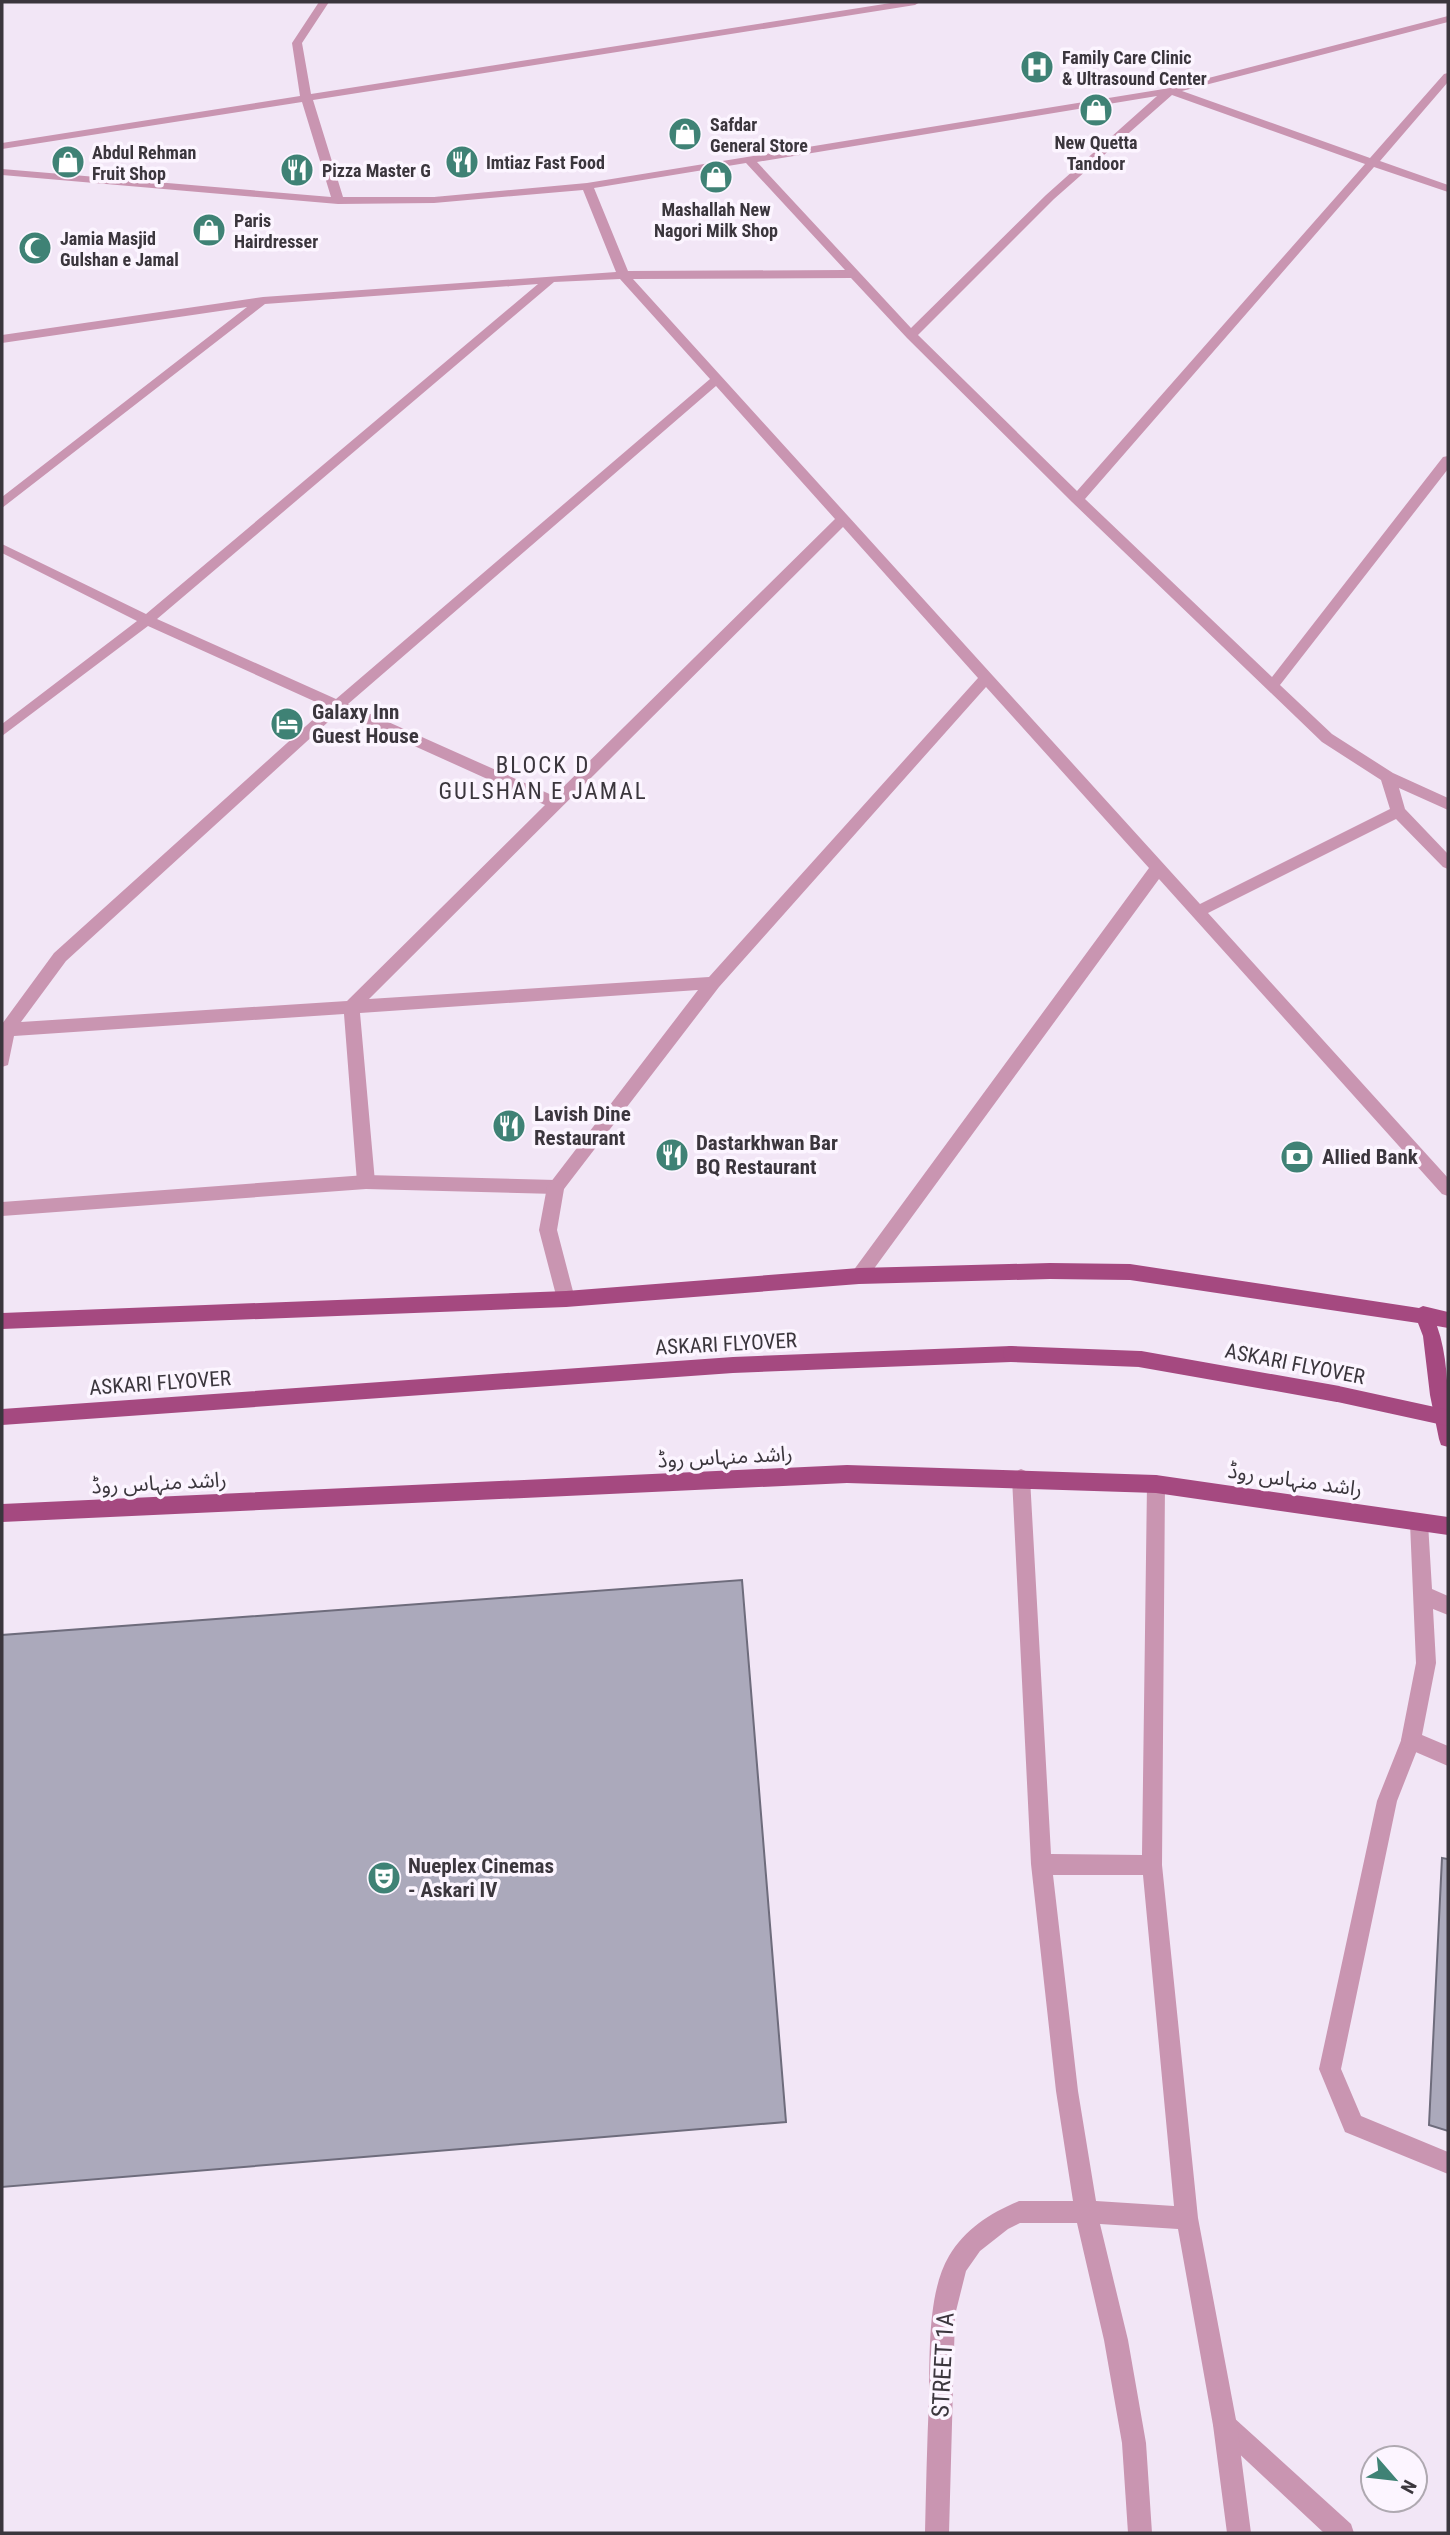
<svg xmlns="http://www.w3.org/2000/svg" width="1450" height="2535" font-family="'Roboto Condensed','Noto Sans Arabic',sans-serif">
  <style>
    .building { fill: #aba9bb; stroke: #6e6c7c; stroke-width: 2 }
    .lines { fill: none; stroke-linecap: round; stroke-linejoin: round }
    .service { fill: #c995b1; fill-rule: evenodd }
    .minor { fill: #c995b1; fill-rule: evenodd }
    .primary { fill: #a54980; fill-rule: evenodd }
    .primary-bridge { stroke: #a54980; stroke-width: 16 }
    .labels { text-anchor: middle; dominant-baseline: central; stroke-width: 7; stroke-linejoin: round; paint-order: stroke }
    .far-poi-label { font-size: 18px; font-weight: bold; fill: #3b363d; stroke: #fcf5ff; text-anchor: start }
    .poi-label { font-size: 21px; font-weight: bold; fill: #3b363d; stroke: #fcf5ff; text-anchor: start }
    .street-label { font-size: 21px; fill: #3b363d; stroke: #fcf5ff }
    .neighbourhood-label { font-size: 23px; letter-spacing: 2px; fill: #3b363d; stroke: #fcf5ff }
    .near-street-label { font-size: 24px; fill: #3b363d; stroke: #fcf5ff }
  </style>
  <rect width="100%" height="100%" fill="#f2e6f6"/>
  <!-- building -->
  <path class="building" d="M742,1580L786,2122L2,2187V1635Z
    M1442,1858L1448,1859V2131L1429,2125Z"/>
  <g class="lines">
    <!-- service -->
    <path class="service" d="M366,1175L556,1180L562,1182L565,1187L562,1192L556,1194L366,1189L2,1216V1202Z
      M1411,1730L1418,1733L1421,1740L1397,1801L1341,2069L1361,2116L1448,2152V2174L1345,2132L1319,2069L1377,1801L1404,1733Z
      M1225,2413L1233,2417L1351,2524L1354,2533H1324L1217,2433L1213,2425L1217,2417Z"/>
    <!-- minor -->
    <path class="minor" d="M319,2H329L302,43L311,94L897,2H920L915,5L313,100L343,197H434L587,183L1170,88L1448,16V22L1182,91L1370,158L1444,74L1448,73V82L1380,161L1448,185V192L1374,167L1085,499L1272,677L1443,457L1448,456V469L1280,685L1332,734L1393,773L1448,798V810L1399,788L1405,809L1448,854V869L1443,867L1396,819L1208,913L1448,1178V1196L1442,1194L1159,879L865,1281L859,1284L853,1281L850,1276L853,1271L1149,868L986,687L719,987L564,1189L557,1230L575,1299L572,1304L566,1307L560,1304L557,1299L539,1230L547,1187L698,990L360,1013L375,1182L372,1187L366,1189L360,1187L357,1182L344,1014L14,1036L8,1065L2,1067V1024L54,953L327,707L148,626L2,736V724L137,621L2,553V544L146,614L538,284L265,304L2,508V497L247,307L2,343V335L263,297L616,272L583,190L434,203L338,204L2,175V169L331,197L302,102L2,149V143L300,96L292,43ZM1172,95L1365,164L1077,491L918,335L1054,199ZM1157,96L1046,195L911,328L757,162ZM746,163L845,270L628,271L594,188ZM851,278L907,338L1072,502L1322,742L1381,780L1390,809L1200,904L633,279ZM620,279L710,379L336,699L157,619L554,282ZM716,386L835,519L554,796L348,704ZM843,527L978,678L709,977L369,999ZM339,712L545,805L347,1001L21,1022L66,961Z
      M1021,1469L1028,1472L1030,1478L1051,1854L1142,1855L1147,1484L1149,1478L1156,1475L1163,1478L1165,1484L1162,1865L1198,2218L1237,2425L1251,2533H1227L1213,2425L1178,2229L1100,2224L1128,2340L1146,2443L1152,2533H1128L1122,2443L1104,2340L1077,2223H1020L1008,2229L980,2251L966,2271L955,2315L949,2533H925C926,2488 927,2443 929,2399C930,2357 927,2293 949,2256C965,2229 990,2213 1019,2201H1073L1056,2091L1031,1864L1012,1478L1014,1472ZM1053,1875H1143L1174,2206L1096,2201L1078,2091Z
      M1419,1514L1426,1517L1428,1523L1432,1589L1448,1596V1615L1433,1609L1436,1663L1422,1735L1448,1746V1766L1404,1747L1401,1740L1416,1663L1410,1523L1412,1517Z"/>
    <!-- primary -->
    <path class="primary" d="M1050,1263L1130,1264L1419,1308L1423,1306L1448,1312V1328L1437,1326C1450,1362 1448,1409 1448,1447L1441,1445L1439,1439L1430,1395L1423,1336L1418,1323L1130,1280L1050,1279L859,1284L566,1307L2,1329V1313L566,1291L859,1268Z
      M1011,1346L1017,1348L1020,1354L1017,1360L1011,1362L733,1373L2,1425V1409L733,1357Z
      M847,1465L1156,1475L1448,1517V1535L1156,1493L847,1483L2,1522V1504Z"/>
    <!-- primary-bridge -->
    <path class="primary-bridge" d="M1011,1354L1140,1359L1338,1394L1448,1418"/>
  </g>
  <!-- icons -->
  <defs>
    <symbol id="hospital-disc" viewBox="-11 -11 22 22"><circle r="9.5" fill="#3f8275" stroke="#fcf5ff"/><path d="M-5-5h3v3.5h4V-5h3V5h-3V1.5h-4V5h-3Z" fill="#fff"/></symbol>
    <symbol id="shop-disc" viewBox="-11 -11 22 22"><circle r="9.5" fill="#3f8275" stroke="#fcf5ff"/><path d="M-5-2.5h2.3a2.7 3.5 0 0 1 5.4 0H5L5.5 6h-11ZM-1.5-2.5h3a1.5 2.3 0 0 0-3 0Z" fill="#fff"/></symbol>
    <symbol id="restaurant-disc" viewBox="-11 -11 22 22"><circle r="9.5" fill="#3f8275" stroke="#fcf5ff"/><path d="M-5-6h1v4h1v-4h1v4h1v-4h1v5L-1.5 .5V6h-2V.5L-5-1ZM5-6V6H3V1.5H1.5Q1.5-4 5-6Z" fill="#fff"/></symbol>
    <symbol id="mosque-disc" viewBox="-11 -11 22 22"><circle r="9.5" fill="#3f8275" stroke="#fcf5ff"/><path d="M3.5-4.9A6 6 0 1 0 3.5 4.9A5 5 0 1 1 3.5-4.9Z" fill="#fff"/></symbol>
    <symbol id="hotel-disc" viewBox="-11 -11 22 22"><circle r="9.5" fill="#3f8275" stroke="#fcf5ff"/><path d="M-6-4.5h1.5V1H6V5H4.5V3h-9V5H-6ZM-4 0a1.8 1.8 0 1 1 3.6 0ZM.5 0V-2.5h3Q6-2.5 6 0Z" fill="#fff"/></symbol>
    <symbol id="bank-disc" viewBox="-11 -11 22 22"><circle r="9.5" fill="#3f8275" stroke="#fcf5ff"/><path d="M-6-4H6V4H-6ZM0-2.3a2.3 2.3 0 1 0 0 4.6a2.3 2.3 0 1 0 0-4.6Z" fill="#fff"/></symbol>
    <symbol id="theatre-disc" viewBox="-11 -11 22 22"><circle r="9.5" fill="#3f8275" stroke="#fcf5ff"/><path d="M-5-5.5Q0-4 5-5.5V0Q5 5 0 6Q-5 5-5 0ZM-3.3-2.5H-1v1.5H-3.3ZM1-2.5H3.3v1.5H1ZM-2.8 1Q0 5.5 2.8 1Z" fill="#fff"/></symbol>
  </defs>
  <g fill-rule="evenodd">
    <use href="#hospital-disc" x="1018" y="48" width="38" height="38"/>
    <use href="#shop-disc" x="1077" y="91" width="38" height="38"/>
    <use href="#shop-disc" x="666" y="115" width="38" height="38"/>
    <use href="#shop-disc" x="49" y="143" width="38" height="38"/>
    <use href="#restaurant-disc" x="443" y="143" width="38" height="38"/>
    <use href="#restaurant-disc" x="278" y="151" width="38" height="38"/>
    <use href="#shop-disc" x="697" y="158" width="38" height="38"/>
    <use href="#shop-disc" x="190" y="211" width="38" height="38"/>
    <use href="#mosque-disc" x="16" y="229" width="38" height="38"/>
    <use href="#hotel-disc" x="268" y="705" width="38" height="38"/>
    <use href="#restaurant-disc" x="490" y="1107" width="38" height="38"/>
    <use href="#restaurant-disc" x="653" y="1136" width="38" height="38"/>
    <use href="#bank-disc" x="1278" y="1138" width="38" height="38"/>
    <use href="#theatre-disc" x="365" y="1859" width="38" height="38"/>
  </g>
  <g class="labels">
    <!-- far-poi labels -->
    <g class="far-poi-label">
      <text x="1062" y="57">Family Care Clinic<tspan x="1062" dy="21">&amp; Ultrasound Center</tspan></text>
      <text x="710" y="124">Safdar<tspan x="710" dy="21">General Store</tspan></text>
      <text x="1096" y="142" text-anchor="middle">New Quetta<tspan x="1096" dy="21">Tandoor</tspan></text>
      <text x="92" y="152">Abdul Rehman<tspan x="92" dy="21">Fruit Shop</tspan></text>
      <text x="486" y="162">Imtiaz Fast Food</text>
      <text x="322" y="170">Pizza Master G</text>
      <text x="716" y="209" text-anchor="middle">Mashallah New<tspan x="716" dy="21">Nagori Milk Shop</tspan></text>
      <text x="234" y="220">Paris<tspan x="234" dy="21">Hairdresser</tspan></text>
      <text x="60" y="238">Jamia Masjid<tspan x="60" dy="21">Gulshan e Jamal</tspan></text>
    </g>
    <!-- poi labels -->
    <g class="poi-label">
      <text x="312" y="712">Galaxy Inn<tspan x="312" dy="24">Guest House</tspan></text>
      <text x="534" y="1114">Lavish Dine<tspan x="534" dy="24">Restaurant</tspan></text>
      <text x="696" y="1143">Dastarkhwan Bar<tspan x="696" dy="24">BQ Restaurant</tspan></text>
      <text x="1322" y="1157">Allied Bank</text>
      <text x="408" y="1866">Nueplex Cinemas<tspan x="408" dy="24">- Askari IV</tspan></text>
    </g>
    <!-- street labels -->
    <g class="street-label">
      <text transform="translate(726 1344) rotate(-3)">ASKARI FLYOVER</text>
      <text transform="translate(1295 1364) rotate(11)">ASKARI FLYOVER</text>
      <text transform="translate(160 1383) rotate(-4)">ASKARI FLYOVER</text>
      <text transform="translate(725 1457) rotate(-3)">راشد منہاس روڈ</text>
      <text transform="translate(1295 1480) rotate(8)">راشد منہاس روڈ</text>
      <text transform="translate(159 1483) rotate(-3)">راشد منہاس روڈ</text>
    </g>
    <!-- neighbourhood labels -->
    <g class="neighbourhood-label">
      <text x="543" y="765">BLOCK D<tspan x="543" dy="26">GULSHAN E JAMAL</tspan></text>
    </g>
    <!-- near-street labels -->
    <g class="near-street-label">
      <text transform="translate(943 2365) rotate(-87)">STREET 1A</text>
    </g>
  </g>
  <!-- border -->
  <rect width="1450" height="2535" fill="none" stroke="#3b363d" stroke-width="7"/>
  <!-- north arrow -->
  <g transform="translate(1394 2479) rotate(118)"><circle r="33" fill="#fcf5ff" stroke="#afa9b1" stroke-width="2"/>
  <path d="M0-5L12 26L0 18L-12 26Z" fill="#3f8275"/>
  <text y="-10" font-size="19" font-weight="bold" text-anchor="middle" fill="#3b363d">N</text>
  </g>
</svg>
